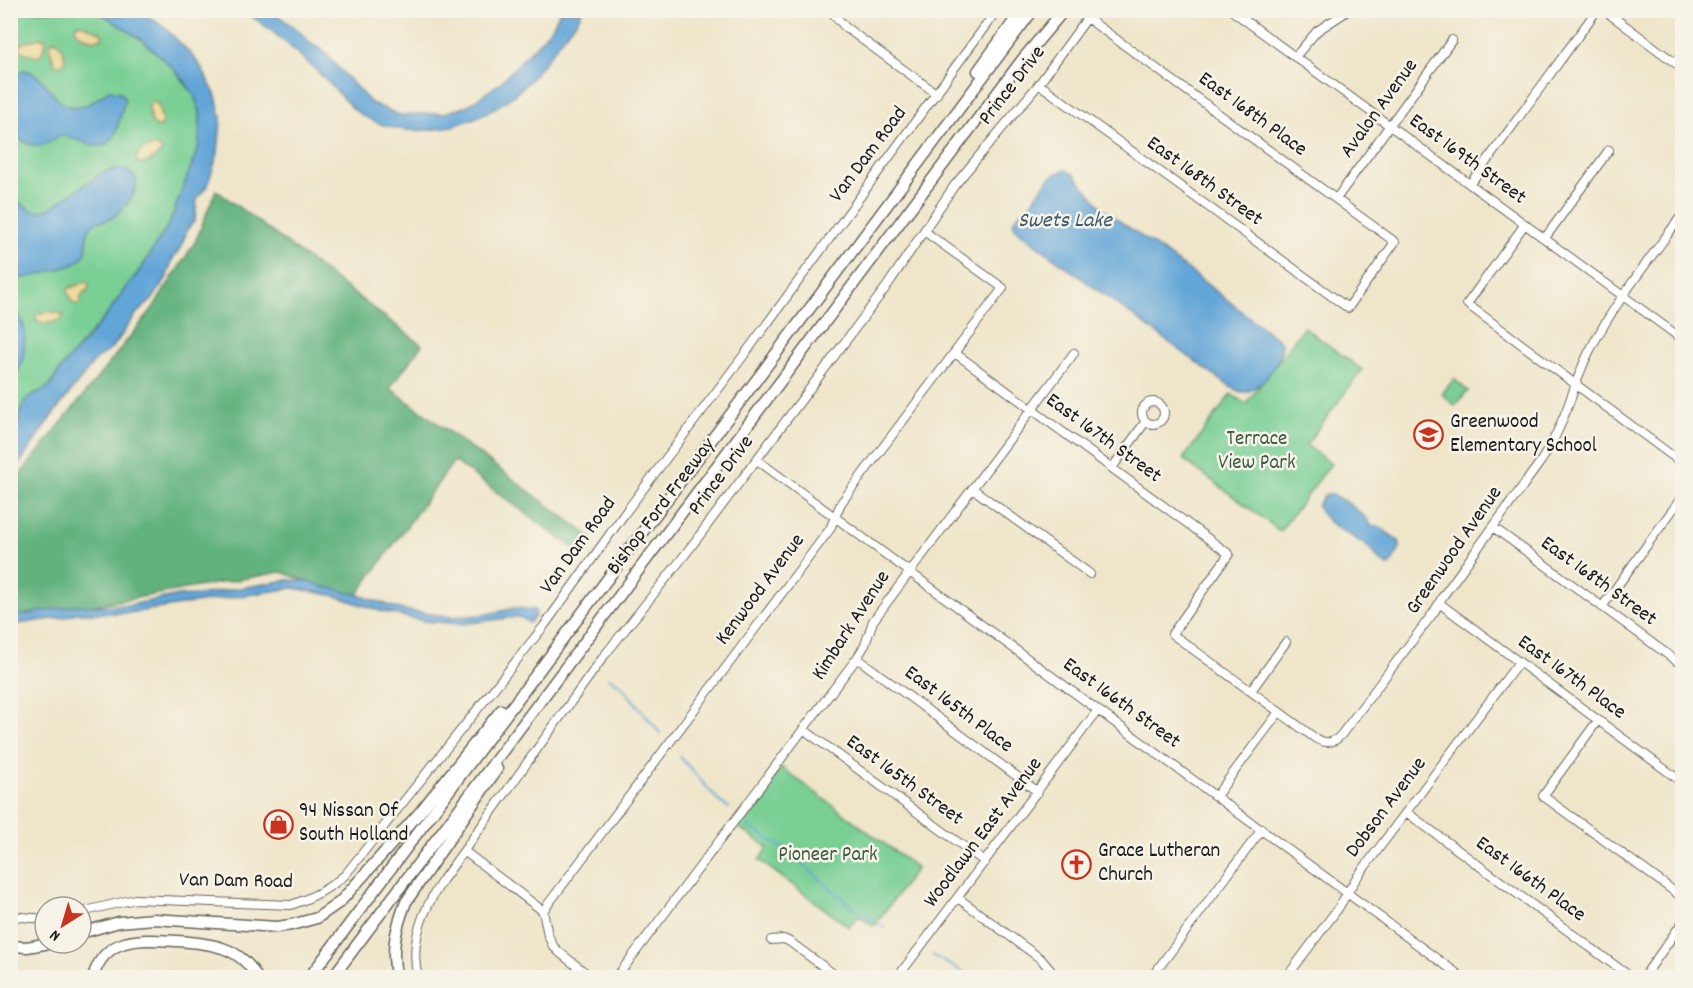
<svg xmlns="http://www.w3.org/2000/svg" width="1693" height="988" font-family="Dekko,sans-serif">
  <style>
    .green { fill: #79cf94; stroke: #4a7658; stroke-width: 1.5 }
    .forest { fill: #62b27e; stroke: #3f674d; stroke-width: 1.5 }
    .sand { fill: #eeda9e; stroke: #857b5d; stroke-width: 1.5 }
    .water { fill: #62a5d7; stroke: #3f607a; stroke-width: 1.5 }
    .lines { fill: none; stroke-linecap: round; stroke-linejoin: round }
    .stream { stroke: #62a5d7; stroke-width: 2 }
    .minor-casing { stroke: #666359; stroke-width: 10 }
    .major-casing { stroke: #666359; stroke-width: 11 }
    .highway-casing { stroke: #666359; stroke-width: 13 }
    .minor { stroke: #fff; stroke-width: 8 }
    .major { stroke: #fff; stroke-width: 9 }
    .highway { stroke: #fff; stroke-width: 10 }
    .labels { text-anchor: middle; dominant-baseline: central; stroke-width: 5; stroke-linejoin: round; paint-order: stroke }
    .street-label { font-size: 21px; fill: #1c1c1c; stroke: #f7f3e8 }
    .poi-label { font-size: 21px; fill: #1c1c1c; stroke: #f7f3e8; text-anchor: start }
    .park-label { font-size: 21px; fill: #3d5b46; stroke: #f7f3e8 }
    .water-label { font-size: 22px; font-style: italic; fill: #3c5a70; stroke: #f7f3e8 }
  </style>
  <rect width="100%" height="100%" fill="#f7f3e8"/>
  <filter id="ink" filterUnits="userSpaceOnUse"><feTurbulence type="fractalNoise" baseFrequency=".0167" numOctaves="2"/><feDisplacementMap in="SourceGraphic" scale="12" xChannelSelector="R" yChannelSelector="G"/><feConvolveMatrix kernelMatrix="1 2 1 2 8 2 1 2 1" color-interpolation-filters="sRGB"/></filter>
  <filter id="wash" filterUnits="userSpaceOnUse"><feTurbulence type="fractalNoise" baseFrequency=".008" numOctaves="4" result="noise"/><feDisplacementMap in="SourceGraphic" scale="24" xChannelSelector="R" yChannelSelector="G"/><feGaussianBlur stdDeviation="1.35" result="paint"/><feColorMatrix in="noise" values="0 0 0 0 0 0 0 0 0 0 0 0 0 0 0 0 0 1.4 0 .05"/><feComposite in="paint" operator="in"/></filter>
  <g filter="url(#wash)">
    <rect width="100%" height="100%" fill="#efe6ca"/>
    <!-- green -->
    <path class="green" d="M11,11H97L141,39L174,69L194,95L200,112V128L199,146L194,164L170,222L155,249L106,316L61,368L50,386L46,390L35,393L21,409L19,422L11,436Z
      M1304,327L1362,370L1306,445L1331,464L1280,531L1183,459L1231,394L1246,404Z
      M1454,379L1468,391L1455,406L1442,394Z
      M781,767L917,868L874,926L858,916L849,927L759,860L768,848L737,826Z"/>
    <!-- forest -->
    <path class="forest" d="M216,190L422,345L390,388L592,538L580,553L454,461L355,598L281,572L11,620V486L153,308L195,242Z"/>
    <!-- sand -->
    <path class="sand" d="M77,24H81L102,33V38C94,42 80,37 75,29Z
      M39,38H44L46,42L41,55L37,57L21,51L20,47L22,43Z
      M53,40L57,41C63,48 68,58 61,66L55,64C52,56 47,47 53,40Z
      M153,101L158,105L163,123L159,128C149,123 150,115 149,106Z
      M157,146L162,150C160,155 147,164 141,164L137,162L136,157L144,148Z
      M84,282L89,284L88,289L82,294L80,303L76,305L72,302L67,290C72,285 78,287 84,282Z
      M48,311L62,314L63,317C56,324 43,325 35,320L37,314Z"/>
    <!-- water -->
    <path class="water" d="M97,11H141L165,28L190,53L201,67L216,96L221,118L218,153L207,186L197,199L195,221L188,228L181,247L173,258L166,279L152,300L137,313L116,343L108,352L97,358L89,368L51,417L11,476V436L19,422L21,409L27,398L50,386L61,368L106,316L126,287L141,269L170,222L199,146L200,112L194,95L185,82L174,69L141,39Z
      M244,11H272L300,32L311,44L320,48L371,103L400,115L444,113L467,106L500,83L544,37L554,24L560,11H582C578,22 571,27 564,36C546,60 531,83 506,101C463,130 403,145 356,111C346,103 337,91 328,82C302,56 274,31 244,11Z
      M24,70C53,75 51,116 86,105C96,102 101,94 110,90L120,92L125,100L124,104C117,124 117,154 88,144C79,141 70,137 60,135L48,143L40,146L31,145L11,135V76Z
      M119,168C154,176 128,206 112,218C105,223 99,218 92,225C83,234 90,246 84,256C81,259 77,263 73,265C62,268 34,277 24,278C19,278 15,277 11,275V261L16,251L18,236L17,229L11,218V195C23,205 33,217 50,208L104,172Z
      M1066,170L1074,174L1103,209L1190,271L1281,342C1287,356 1259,393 1243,392C1236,392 1228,385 1222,381L1051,256L1015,228L1013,221C1018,216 1022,212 1027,207C1040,195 1046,173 1066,170Z
      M11,281L15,285L14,304L24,327L25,336L23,362L11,382Z
      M1327,494C1338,494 1368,516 1371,526H1378L1399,541L1400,547L1390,566C1380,565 1377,555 1369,548C1353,534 1327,528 1317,506L1323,496Z
      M288,580L310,581L321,586L356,594L403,610L451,617L483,615L515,608L535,610L536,615L529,623L522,618L516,617L462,624L423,621L380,611L336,596L293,588L129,613H76L66,617L11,625V617L77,605L91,606L130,605L174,596L198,595Z"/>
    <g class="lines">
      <!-- stream -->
      <path class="stream" d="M609,678L620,684L660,733
        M680,757L719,801L729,808
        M748,826L790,853L846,902L884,927
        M932,955L974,978"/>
    </g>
  </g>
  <g filter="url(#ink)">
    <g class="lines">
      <defs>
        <path id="minor" d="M830,10L845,27L937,94
          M1231,10L1682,339
          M1604,10L1682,68
          M1295,57L1317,31L1349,10
          M1676,63L1682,54
          M1039,84L1348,308L1395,242L1087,18
          M1470,184L1597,10
          M1336,199L1452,40
          M1525,224L1467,304L1682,463
          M1545,238L1609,150
          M955,353L1229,554L1172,634L1315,738C1325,744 1333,744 1341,735L1434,612L1443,596L1541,461C1550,447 1558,432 1564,416C1573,395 1578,373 1589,352C1614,303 1650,259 1682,215
          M1142 413a11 11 0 1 1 22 0a11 11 0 1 1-22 0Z
          M757,460L1463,978
          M1112,468L1146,421
          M973,489L1090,574
          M1493,527L1682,665
          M1439,603L1682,782
          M1602,607L1682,497
          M857,658L1038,792
          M1251,691L1286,642
          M1598,720L1543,796L1682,897
          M803,729L985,862
          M1216,796L1279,712
          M1406,812L1632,978
          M464,851L543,911L548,935L553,946L559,952L592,978
          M958,898L1041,959L1057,978
          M543,911L830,529L841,503L1003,288L924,231
          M81,912L135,899L291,905C312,898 329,889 345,875L544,626L625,513L750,347L997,10
          M10,916L45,919
          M771,940L784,939L790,942L839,978
          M418,978C409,942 423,910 442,881L604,656L684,556L887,286L954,186L1039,84L1093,10
          M616,978L857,658L865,645L873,621L1074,353
          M897,978L1098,710
          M1151,978L1262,829
          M1286,978L1339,907L1355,880L1519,662
          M1643,978L1682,923"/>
        <path id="major" d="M10,976L13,978"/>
        <path id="highway" d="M978,71L1022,10
          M81,933L119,922L154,919L277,927L291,925L317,918L340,902L420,812L501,710
          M10,946L27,947L50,943
          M93,978C104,935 142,939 177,941C209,943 241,946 257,978
          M309,978L1033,10
          M332,978L1022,60L1064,10
          M397,978C390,952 396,927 406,902L497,769"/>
      </defs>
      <!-- minor casing -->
      <use href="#minor" class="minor-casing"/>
      <!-- major casing -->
      <use href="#major" class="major-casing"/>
      <!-- highway casing -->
      <use href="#highway" class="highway-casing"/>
      <!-- minor -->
      <use href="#minor" class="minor"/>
      <!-- major -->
      <use href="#major" class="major"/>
      <!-- highway -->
      <use href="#highway" class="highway"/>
    </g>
  </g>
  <!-- icons -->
  <defs>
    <symbol id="school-ring" viewBox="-11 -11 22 22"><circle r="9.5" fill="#f7f3e8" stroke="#c8321e" stroke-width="1.5"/><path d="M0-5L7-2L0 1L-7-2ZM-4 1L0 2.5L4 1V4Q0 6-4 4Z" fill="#c8321e"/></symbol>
    <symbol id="shop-ring" viewBox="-11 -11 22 22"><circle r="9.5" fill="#f7f3e8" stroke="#c8321e" stroke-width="1.5"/><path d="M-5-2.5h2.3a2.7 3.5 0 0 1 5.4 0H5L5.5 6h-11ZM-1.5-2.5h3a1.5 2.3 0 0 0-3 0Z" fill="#c8321e"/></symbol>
    <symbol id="church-ring" viewBox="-11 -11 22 22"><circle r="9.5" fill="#f7f3e8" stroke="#c8321e" stroke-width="1.5"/><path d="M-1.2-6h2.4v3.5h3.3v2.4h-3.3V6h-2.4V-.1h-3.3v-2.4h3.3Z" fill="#c8321e"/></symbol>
  </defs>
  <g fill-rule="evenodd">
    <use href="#school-ring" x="1412" y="418" width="33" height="33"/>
    <use href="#shop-ring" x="262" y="808" width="33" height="33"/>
    <use href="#church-ring" x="1060" y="848" width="33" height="33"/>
  </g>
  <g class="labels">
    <!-- street labels -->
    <g class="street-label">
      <text transform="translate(1013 86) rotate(-52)">Prince Drive</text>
      <text transform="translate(1380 109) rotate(-54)">Avalon Avenue</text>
      <text transform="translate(1252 115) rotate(36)">East 168th Place</text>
      <text transform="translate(869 155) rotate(-53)">Van Dam Road</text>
      <text transform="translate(1467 160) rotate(36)">East 169th Street</text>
      <text transform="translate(1204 182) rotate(36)">East 168th Street</text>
      <text transform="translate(1103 439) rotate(36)">East 167th Street</text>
      <text transform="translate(722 476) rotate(-53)">Prince Drive</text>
      <text transform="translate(662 507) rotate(-53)">Bishop Ford Freeway</text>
      <text transform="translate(579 546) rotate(-54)">Van Dam Road</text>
      <text transform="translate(1455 551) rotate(-55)">Greenwood Avenue</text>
      <text transform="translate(1598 582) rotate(36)">East 168th Street</text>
      <text transform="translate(761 590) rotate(-53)">Kenwood Avenue</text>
      <text transform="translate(852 626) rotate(-57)">Kimbark Avenue</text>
      <text transform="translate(1571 678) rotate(36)">East 167th Place</text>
      <text transform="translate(1121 704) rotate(36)">East 166th Street</text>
      <text transform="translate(958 710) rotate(37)">East 165th Place</text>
      <text transform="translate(904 781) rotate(36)">East 165th Street</text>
      <text transform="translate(1387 808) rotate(-53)">Dobson Avenue</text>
      <text transform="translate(984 833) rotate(-53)">Woodlawn East Avenue</text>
      <text transform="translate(1530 880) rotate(36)">East 166th Place</text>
      <text transform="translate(236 882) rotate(1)">Van Dam Road</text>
    </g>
    <!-- poi labels -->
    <g class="poi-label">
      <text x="1450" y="423">Greenwood<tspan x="1450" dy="24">Elementary School</tspan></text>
      <text x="299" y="812">94 Nissan Of<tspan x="299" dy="24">South Holland</tspan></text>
      <text x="1098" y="852">Grace Lutheran<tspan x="1098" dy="24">Church</tspan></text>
    </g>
    <!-- park labels -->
    <g class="park-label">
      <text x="1257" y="440">Terrace<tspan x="1257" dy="24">View Park</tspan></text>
      <text x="828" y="856">Pioneer Park</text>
    </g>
    <!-- water labels -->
    <g class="water-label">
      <text x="1065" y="221">Swets Lake</text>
    </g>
  </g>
  <!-- margin -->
  <rect width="1693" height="988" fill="none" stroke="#f7f3e8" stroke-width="36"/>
  <!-- north arrow -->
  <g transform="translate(63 925) rotate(217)"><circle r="28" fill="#f7f3e8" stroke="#9f9d96" stroke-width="1.5"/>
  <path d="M0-4.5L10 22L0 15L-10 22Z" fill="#c8321e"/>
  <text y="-9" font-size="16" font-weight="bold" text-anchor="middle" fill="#1c1c1c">N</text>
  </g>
</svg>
